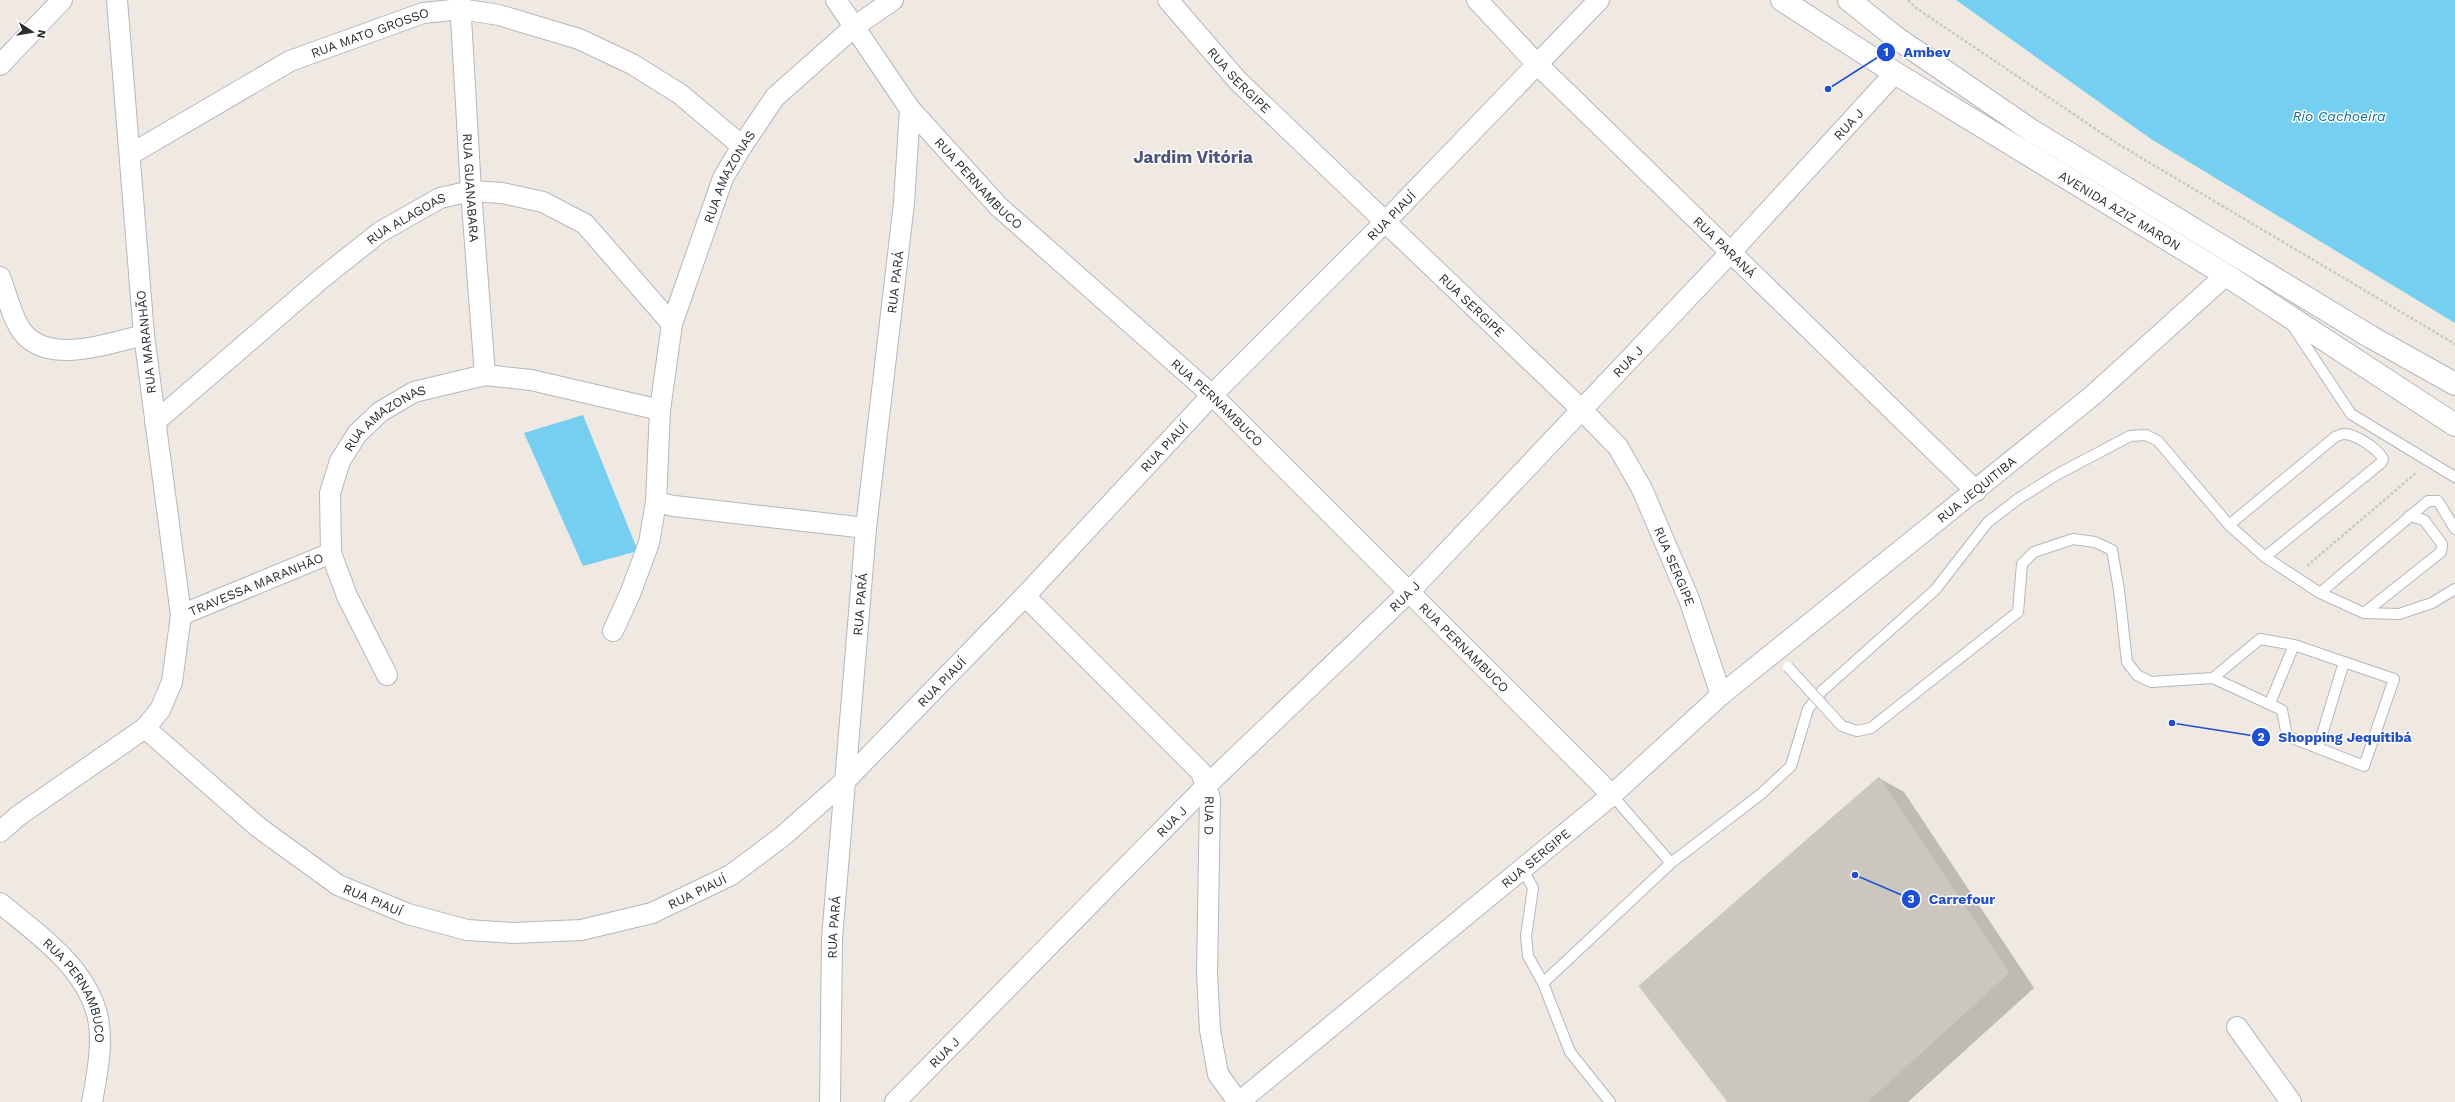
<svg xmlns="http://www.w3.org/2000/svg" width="2455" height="1102" font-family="'Work Sans',sans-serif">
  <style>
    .water { fill: #75cff0 }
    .shadow { fill: #0003 }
    .building { fill: #cbc7bf; stroke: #cbc5ba }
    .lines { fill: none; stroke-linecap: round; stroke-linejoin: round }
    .lane-casing { stroke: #b4b7c1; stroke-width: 12 }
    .street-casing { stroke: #b4b7c1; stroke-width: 22 }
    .secondary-casing { stroke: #b4b7c1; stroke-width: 24 }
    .path { stroke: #c9c9c9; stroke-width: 2.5; stroke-dasharray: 3 2; stroke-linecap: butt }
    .lane { stroke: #fff; stroke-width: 10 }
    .street { stroke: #fff; stroke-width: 20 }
    .secondary { stroke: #fff; stroke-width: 22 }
    .lane-bridge-casing { stroke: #b4b7c1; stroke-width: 12; stroke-linecap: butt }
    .lane-bridge { stroke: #fff; stroke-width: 10 }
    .labels { text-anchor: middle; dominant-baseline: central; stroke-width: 3; stroke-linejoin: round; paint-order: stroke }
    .street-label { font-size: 13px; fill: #2e2e2e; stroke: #fff }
    .water-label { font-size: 14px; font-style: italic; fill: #0d6fa3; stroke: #fff }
    .district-label { font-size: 17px; font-weight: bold; fill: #4d5680; stroke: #fff }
    .leader { fill: none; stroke: #1d4ed8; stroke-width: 1.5 }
    .callout-dot { fill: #1d4ed8; stroke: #fff; stroke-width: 1.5 }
    .mark-label { font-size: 12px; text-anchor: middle; font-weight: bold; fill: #fff }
    .callout-label { font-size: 14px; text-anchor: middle; font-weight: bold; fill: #1d4ed8; stroke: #fff; stroke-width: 3; stroke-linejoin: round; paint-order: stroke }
  </style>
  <rect width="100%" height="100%" fill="#efe9e1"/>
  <!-- water -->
  <path class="water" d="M1956,0H2455V323L2151,139Z
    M583,415L638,551L583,566L524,433Z"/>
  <!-- shadow -->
  <path class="shadow" d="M1879,778L1904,792L2034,988L1908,1102H1729Z"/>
  <!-- building -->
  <path class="building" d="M1879,777L2009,973L1867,1102H1728L1639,986Z"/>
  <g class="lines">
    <defs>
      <path id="lane" d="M2292,325L2351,414L2455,477
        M2229,525L2335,437C2338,436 2341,434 2344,434C2356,434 2378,449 2383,459L2381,463L2265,557
        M2320,593L2428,501H2438L2455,529
        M2364,613L2441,552L2442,544L2424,520L2409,516
        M2270,703L2294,645
        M1842,726L1857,731L1871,728L2018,612L2022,564L2034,552L2073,539L2095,542L2112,550L2119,590L2127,662L2137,675L2151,682L2213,678L2282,710L2287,736L2364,766L2394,679L2294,645L2260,639L2213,678
        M2318,748L2344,662
        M1612,795L1671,863
        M1522,868L1533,888L1526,936L1528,956L1543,983
        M1610,1102L1570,1052L1543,983L1671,863L1761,794L1791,766L1808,709L1822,691L1935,590L1988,522L2018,499L2058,474L2130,436L2146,435L2158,441L2229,525L2265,557L2320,593L2364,613L2399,614L2432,603L2455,589"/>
      <g id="street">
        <path id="s1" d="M460,0L471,191L485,375"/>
        <path id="s2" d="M836,0L910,109L999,207L1212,395L1612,795"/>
        <path id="s3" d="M1168,0L1238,81L1581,409L1618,447L1642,489L1689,599L1721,695"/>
        <path id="s4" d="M1477,0L1537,64L1976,491"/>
        <path d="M0,65L62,0"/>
        <path id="s5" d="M131,154L290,61L423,13L461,9L499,15L579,39L632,64L680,94L742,146"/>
        <path d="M0,277C6,292 10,310 18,325C41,369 108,343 144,335"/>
        <path id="s6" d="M155,422L321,279L380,232L440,198L471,191L502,193L543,202L585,224L672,324"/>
        <path d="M656,502L674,506L866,528"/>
        <path id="s7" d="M1025,596L1201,772L1210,798L1207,974L1210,1030L1218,1074L1238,1102"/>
        <path id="s8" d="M181,615L331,553"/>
        <path id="s9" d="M613,631L630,594L649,543L656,502L660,410L672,324L723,178L742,146L775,97L854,27L893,0"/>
        <path id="s10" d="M387,675L347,596L331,553L330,493L340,461L357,434L380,412L414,392L485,375L531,380L660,410"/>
        <path id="s11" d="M145,728L258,827L338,885L408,914L467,930L513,933L581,930L652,913L731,875L783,836L846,780L1025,596L1212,395L1386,221L1599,0"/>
        <path d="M0,832L18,816L145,728L160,710L172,682L181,615L144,335L117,0"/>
        <path id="s12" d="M0,903C37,934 84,965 97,1014C104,1041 97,1075 92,1102"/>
        <path d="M2237,1027L2291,1102"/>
        <path id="s13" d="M830,1102L832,939L866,528L904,203L910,109"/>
        <path id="s14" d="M895,1102L1207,785L1410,591L1731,252L1895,73"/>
        <path id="s15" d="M1239,1102L1612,795L1721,695L2092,396L2226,275"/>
      </g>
      <g id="secondary">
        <path id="s16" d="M1782,0L1895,73L2226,275L2455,425"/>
        <path d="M1849,0L1895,37L2032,131L2371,337L2455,384"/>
      </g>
    </defs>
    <!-- lane casing -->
    <use href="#lane" class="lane-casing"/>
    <!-- street casing -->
    <use href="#street" class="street-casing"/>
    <!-- secondary casing -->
    <use href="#secondary" class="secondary-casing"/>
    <!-- path -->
    <path class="path" d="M1908,0L1916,8L2118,144L2455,344
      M2307,566L2417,472"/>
    <!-- lane -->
    <use href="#lane" class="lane"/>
    <!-- street -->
    <use href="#street" class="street"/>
    <!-- secondary -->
    <use href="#secondary" class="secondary"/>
    <defs>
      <path id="lane-bridge" d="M1788,667L1842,726"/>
    </defs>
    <!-- lane-bridge casing -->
    <use href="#lane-bridge" class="lane-bridge-casing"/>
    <!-- lane-bridge -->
    <use href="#lane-bridge" class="lane-bridge"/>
  </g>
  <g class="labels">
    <!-- street labels -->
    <g class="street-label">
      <text stroke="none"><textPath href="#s5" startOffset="269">RUA MATO GROSSO</textPath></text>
      <text stroke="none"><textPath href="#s3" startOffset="107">RUA SERGIPE</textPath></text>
      <text stroke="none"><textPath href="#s14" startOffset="1366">RUA J</textPath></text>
      <text stroke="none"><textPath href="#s9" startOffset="474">RUA AMAZONAS</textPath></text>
      <text stroke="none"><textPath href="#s2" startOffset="233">RUA PERNAMBUCO</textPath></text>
      <text stroke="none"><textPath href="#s1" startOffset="188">RUA GUANABARA</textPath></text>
      <text stroke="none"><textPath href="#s16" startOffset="398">AVENIDA AZIZ MARON</textPath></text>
      <text stroke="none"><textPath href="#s11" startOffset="1595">RUA PIAUÍ</textPath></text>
      <text stroke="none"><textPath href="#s6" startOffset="324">RUA ALAGOAS</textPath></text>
      <text stroke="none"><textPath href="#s4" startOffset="350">RUA PARANÁ</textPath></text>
      <text stroke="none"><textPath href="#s13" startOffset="823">RUA PARÁ</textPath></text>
      <text stroke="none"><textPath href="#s3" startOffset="431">RUA SERGIPE</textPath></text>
      <text transform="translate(146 342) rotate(-96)">RUA MARANHÃO</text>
      <text stroke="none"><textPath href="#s14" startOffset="1042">RUA J</textPath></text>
      <text stroke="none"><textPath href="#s2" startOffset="557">RUA PERNAMBUCO</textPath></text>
      <text stroke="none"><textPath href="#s10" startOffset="292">RUA AMAZONAS</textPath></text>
      <text stroke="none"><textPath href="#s11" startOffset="1271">RUA PIAUÍ</textPath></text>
      <text stroke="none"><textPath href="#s15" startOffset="959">RUA JEQUITIBA</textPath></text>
      <text stroke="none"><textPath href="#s3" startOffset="767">RUA SERGIPE</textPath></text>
      <text stroke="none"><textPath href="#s8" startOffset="81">TRAVESSA MARANHÃO</textPath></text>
      <text stroke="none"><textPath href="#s14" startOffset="718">RUA J</textPath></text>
      <text stroke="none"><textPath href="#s13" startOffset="499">RUA PARÁ</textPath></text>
      <text stroke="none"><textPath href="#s2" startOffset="905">RUA PERNAMBUCO</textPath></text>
      <text stroke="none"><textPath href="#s11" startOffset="947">RUA PIAUÍ</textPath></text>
      <text stroke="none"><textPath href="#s7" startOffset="294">RUA D</textPath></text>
      <text stroke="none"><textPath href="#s14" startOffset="394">RUA J</textPath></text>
      <text stroke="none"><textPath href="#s15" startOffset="384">RUA SERGIPE</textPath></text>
      <text stroke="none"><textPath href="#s11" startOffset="623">RUA PIAUÍ</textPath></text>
      <text stroke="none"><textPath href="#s11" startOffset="287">RUA PIAUÍ</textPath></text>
      <text stroke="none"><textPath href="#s13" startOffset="175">RUA PARÁ</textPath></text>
      <text stroke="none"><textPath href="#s12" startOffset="119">RUA PERNAMBUCO</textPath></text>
      <text stroke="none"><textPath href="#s14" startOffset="70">RUA J</textPath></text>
    </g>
    <!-- water labels -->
    <g class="water-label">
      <text x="2339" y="116">Rio Cachoeira</text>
    </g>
    <!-- district labels -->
    <g class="district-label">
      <text x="1193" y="157">Jardim Vitória</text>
    </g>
  </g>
  <!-- callouts -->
  <path class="leader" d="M1828 89L1886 52M2172 723L2261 737M1855 875L1911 899"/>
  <g class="callout-dot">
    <circle cx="1828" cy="89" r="4"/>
    <circle cx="2172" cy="723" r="4"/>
    <circle cx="1855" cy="875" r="4"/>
    <circle cx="1886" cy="52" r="10"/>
    <circle cx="2261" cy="737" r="10"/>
    <circle cx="1911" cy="899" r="10"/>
  </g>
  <g class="mark-label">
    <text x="1886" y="56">1</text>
    <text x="2261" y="741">2</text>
    <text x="1911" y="903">3</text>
  </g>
  <g class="callout-label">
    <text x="1927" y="57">Ambev</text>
    <text x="2345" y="742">Shopping Jequitibá</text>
    <text x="1962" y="904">Carrefour</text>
  </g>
  <!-- north arrow -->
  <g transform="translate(32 32) rotate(102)" stroke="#ffffff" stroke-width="3" paint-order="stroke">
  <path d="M0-3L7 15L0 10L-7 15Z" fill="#2e2e2e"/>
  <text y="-6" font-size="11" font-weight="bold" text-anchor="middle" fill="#2e2e2e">N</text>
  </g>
</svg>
